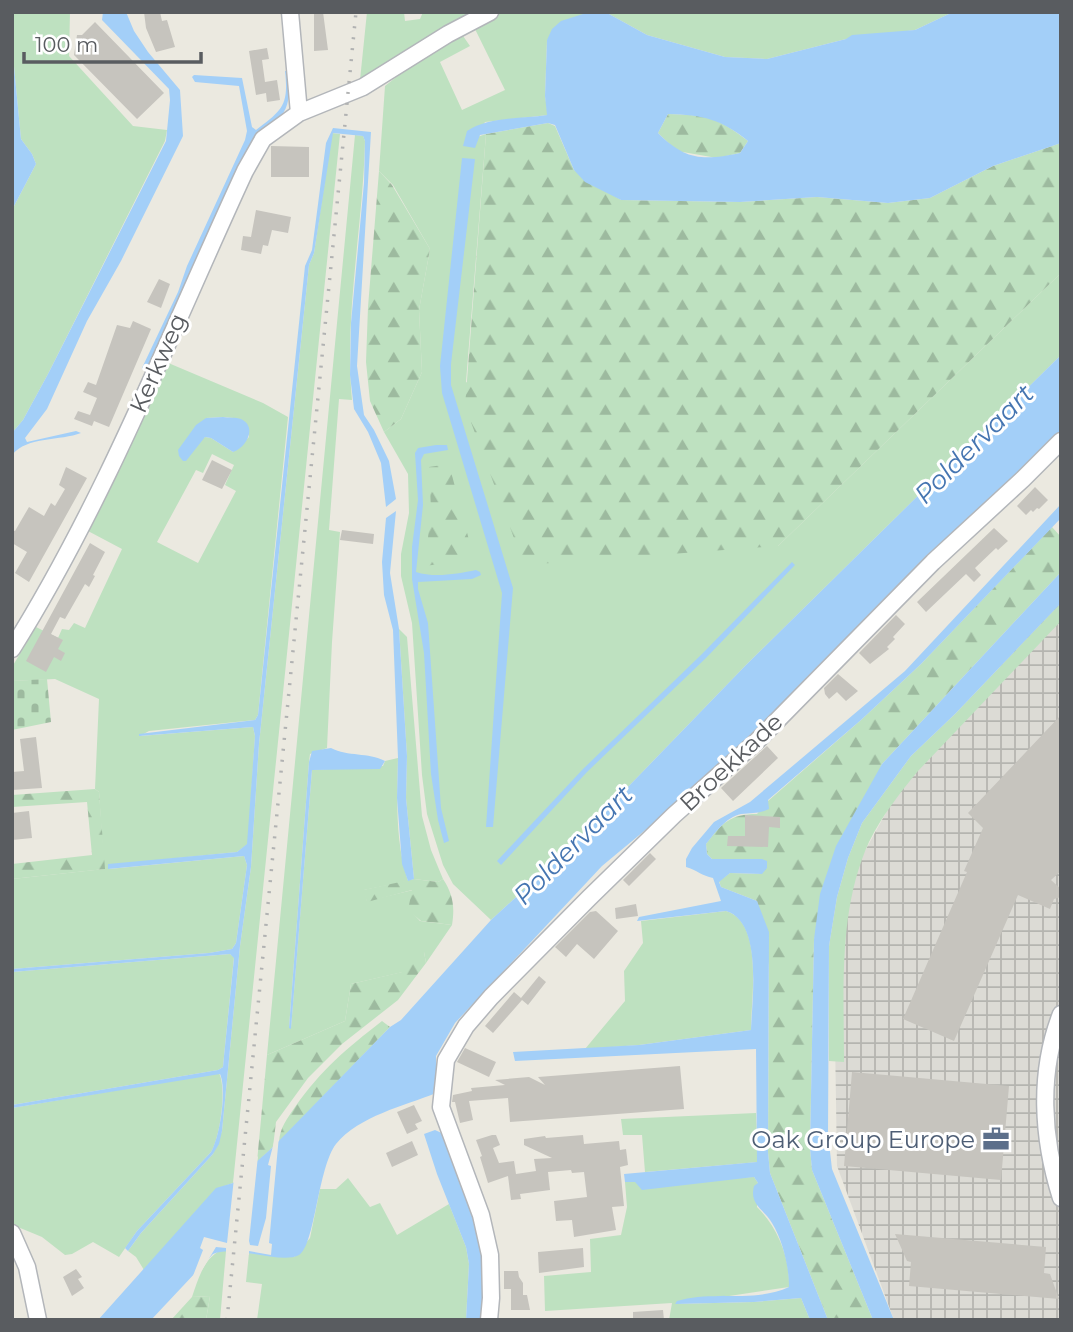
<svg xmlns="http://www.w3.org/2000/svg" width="1073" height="1332" font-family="Montserrat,sans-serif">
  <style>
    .industrial { fill: url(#industrial-grid) }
    .green { fill: #bee1c0; fill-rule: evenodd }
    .forest { fill: url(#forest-firs) }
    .cemetery { fill: url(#cemetery-stones) }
    .water { fill: #a3cff8; fill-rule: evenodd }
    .pier { fill: #ebe9e0 }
    .building { fill: #c6c4be }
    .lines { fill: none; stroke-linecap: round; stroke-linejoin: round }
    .minor-casing { stroke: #b3b6ba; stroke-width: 19 }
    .minor { stroke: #fff; stroke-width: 16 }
    .rail { stroke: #b1b2b2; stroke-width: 3.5; stroke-dasharray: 2 9; stroke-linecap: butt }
    .labels { text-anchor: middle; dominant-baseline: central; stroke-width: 6; stroke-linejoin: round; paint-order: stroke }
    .street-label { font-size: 24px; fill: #595c60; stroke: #fff }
    .service-label { font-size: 24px; fill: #4e5e75; stroke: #fff; text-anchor: end }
    .water-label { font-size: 26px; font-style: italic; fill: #4575b1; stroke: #fff }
  </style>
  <defs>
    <pattern id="industrial-grid" width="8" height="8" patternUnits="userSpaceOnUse" patternTransform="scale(1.75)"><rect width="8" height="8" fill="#dcdbd5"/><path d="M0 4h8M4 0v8" fill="none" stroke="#b5b5b0"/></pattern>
    <pattern id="forest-firs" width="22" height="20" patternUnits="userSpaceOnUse" patternTransform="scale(1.75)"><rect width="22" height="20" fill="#bee1c0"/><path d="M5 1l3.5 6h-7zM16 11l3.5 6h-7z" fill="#9dba9f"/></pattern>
    <pattern id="cemetery-stones" width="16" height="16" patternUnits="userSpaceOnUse" patternTransform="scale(1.75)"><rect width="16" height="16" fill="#bee1c0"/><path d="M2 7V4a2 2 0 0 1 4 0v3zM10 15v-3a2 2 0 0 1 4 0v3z" fill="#9dba9f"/></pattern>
  </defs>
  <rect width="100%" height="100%" fill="#ebe9e0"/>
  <!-- industrial -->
  <path class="industrial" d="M1061,596V1320H894L837,1166L834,972L855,869L905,778Z"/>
  <!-- green -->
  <path class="green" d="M12,12H70L69,56L133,126L167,130L165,141L48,374L23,420L12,433V210L36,164L32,154L21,139L12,46Z
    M367,12H404L405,21L420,19L423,12H476L360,80Z
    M503,12H953L915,30L846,39L767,59L725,57L647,35L609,14L547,40L545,96L548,115L485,122L477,137L486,134L466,382L778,546L1061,273V355L746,665L564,853L491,920L453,884L443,865L427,814L422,775L412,623L401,576V554L409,513L408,474L384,432L401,419L422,372L419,310L430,249L393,185L379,171L385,86L414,63L461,33L470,46L440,62L462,110L505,90L474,27Z
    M332,133L340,134L233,1183L216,1189L144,1270L136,1257L128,1251L141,1233L213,1154L222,1131L240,946L251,867L259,744L307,284L309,265L314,253Z
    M355,135L363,136L365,141C363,227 344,314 352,400L339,399L329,530L340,532L332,642L327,748L310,754L309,762L289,1028H291L312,770L383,766L385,761L398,758C397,798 395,842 408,881L364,890L367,901L413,890L409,909L420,921L452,925L426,963L424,952L403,972L351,984L345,1021L267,1055Z
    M166,362L263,403L288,417L258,715L255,720L149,731L140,736L253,727L255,736L248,844L237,852L108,865L109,869L244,856L247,865L236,943L232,949L209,953L12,969V879L104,869L99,792L95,789L99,699L55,679L12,681V667L36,627L58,638L62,629L69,630L74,623L85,628L122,549L88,531ZM223,417C238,418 249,419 249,437L233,452L211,438L205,437L201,439L206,418ZM212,454L234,465L225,485L236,491L198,563L157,542L196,470L203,473Z
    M1061,603V621L918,771C900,793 881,817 869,842C838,910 844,989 844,1062L829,1061V946L837,897L848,858L862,823L911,756L955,714Z
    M399,629L407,637L422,816L431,850L443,879L438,882L414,879L406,798L407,756Z
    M726,911C764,922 751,998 751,1030L639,1045L585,1049L625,1001L624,971L643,943L641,921Z
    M230,954L234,957L224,1056L223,1067L218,1070L12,1105V972Z
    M219,1073C227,1088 220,1138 211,1152L137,1231L119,1257L93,1242L72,1254L65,1255L42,1237L13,1225L12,1108Z
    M756,1113L758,1162L645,1172L642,1135H623L621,1119Z
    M754,1177L758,1183L757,1207C778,1228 790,1258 789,1287L676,1304L754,1302L801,1298L810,1320H669L672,1303L545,1311L544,1276L591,1272L590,1239L621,1235L627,1207L625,1182Z
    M348,1178L370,1207L380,1203L397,1235L449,1204L466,1247L469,1264L466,1320H257L262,1284L246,1282L249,1253L294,1257L310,1238L320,1189H336Z
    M221,1250L226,1251L220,1320H206L210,1296L192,1297C198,1280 203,1259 221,1250Z"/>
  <!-- forest -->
  <path class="forest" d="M668,114C707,115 717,117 748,141L740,153L717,158L677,151L658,133Z
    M548,123L555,126L574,170L621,200L740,202L817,197L888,203L930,198L993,166L1061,143V273L778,546L524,565L465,406L486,134Z
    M379,171L392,185L430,249L419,310L422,372L401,419L384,432L370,401L366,362L368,307Z
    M449,464L474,559L425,566L431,509L429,467Z
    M1052,527L1061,537V572L882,764L814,939L810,1148L812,1170L873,1320H828L770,1173L768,1152L769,966L757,901L721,887L719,881L730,873L762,874L712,859L707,854L706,844C722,823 730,814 757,814L768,801L861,720L921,664Z
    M95,789L99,792L105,869L12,879V864L92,855L87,802L12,807V795Z
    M414,879L438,882L443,879C453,894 455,907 452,925L421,921L408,910L412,890L367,902L363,890Z
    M424,952L426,963L398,1000L342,1044L308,1078L276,1122L273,1147L257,1162L267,1055L345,1021L351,984L402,972L410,953Z
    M382,1021L390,1027L279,1142C280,1127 287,1119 295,1107C322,1069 346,1049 382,1021Z
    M210,1296L206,1320H171L192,1297Z"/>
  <!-- cemetery -->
  <path class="cemetery" d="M47,679L51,722L12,730V681Z"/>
  <!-- water -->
  <path class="water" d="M103,12H126L134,31L148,52L180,90L183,136L121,261L87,321L47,409L25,438L27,442L76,431L81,433C61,441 27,436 12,455V433L23,420L48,374L166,141L170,100L169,89L102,20Z
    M953,12H1061V143L993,166L930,198L888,203L817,197L740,202L621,200L585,182L574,170L555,125L548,123L480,135L475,148L463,146L467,131C489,116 522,119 547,115L545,96L547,40L552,29L561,21L583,14H609L647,35L725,57L767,59L846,39L852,35L915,30ZM668,114C703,115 721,119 748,141L740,153C703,161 685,160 658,133Z
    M12,46L21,139L32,154L36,164L12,210Z
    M285,71H289C289,88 292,108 277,120C267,128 258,131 252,143L146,370L142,368L178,292L187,266L245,140L247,131L239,86L195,82L192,77L194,75L242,78L252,127L256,130C282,110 289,106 285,71Z
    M333,128L371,132L357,366L364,415L374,430L389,461L396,499L386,507L381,463L368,432L354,409L350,375L351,323L364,183L365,141L363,136L333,133L314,253L309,265L307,284L259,744L251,867L240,946L222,1131L219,1144L213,1154L141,1233L128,1251L125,1248L137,1231L211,1152C220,1137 227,1089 220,1074L12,1108V1105L218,1070L223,1067L224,1056L234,958L230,954L12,972V969L209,953L232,949L236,943L247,865L244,856L108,869V864L237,852L247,844L255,736L253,727L139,736V734L255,720L258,715L305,266L312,250L326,143Z
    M462,158L475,159L451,364V385L513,588L493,827H486L502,593L442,393L440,366Z
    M1061,355V433L724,760L661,817L602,866L455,1023L436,1056V1093C404,1106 359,1116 336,1144C318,1167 315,1246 299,1255C281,1265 234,1244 213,1254L151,1320H98L216,1188L233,1183L273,1147L390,1027L401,1020L491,920L564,853L746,665Z
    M223,417C228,418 236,417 241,419C258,427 246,448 233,452L211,438L205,437L186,461H183L179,456L178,450L196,425L206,418Z
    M436,445H447L448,450L424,454L421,460L423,505L416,572C434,578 457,574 476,570L480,572L481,575L472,579L418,582V589L428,623L441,808L449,841L444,843L438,820L431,774L424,653L412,579V547L418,500L415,453L418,448Z
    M1061,504V518L921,664L861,720L768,800L769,809C759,814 752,813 741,814C726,817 715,833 706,844L707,854L712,859H762L767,861V868L762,874L730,873L719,882L721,887L757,901L769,932L768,1152L770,1173L828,1320H810L801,1298L754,1302L675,1304L677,1301C712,1290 755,1303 789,1287C789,1267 783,1241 772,1223C764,1209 749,1205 754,1186L758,1183L754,1177L642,1190L635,1182H625L624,1174L757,1162L756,1049L515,1061L513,1052L639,1045L751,1030C752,999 763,922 726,911L637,921L639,917L721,901L713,878C702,876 697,870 686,867V859L692,848L714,822L750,802L905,671Z
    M396,511L390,573L399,629L407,756L406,798L414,879L408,881L402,864L397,798L398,758L393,630L384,595L382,562L386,518Z
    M792,562L795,565L706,658L587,772L501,865L497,861L583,769L702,654Z
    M1061,572V603L955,714L911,756L862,823L848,858L837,897L829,946L828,1134L832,1169L894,1320H873L812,1170L810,1148L814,939L820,894L836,846L882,764Z
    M331,748C348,757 368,752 385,761L380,769L312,770L291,1029L289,1028L309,762L312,751Z
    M435,1130L446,1135L484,1246L485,1320H466L469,1264L466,1247L437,1174L424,1134Z"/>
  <!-- pier -->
  <path class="pier" d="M279,1136L269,1243L272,1244L271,1255L249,1251V1255L226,1253V1248L216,1247L202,1270L191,1281L203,1250L200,1248L204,1237L227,1243L234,1178L258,1156L249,1241L250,1245L258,1246L266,1218L271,1166L268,1165L274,1142Z"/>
  <!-- building -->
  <path class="building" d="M144,12H160L162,21L167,20L175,47L156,52L146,28Z
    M314,12H323L328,50L314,51Z
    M95,22L164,93L137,119L74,55L77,35H82Z
    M267,48L269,59L262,60L265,82L277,80L280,100L267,102L266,93L256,95L249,51Z
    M271,146L309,147V177H271Z
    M256,210L291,217L288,233L272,230L268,246L263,245L261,254L241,250L243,236L251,237Z
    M159,279L170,284L161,308L147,302Z
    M133,321L151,329L109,427L94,421L92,426L74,419L78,411L90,415L97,398L83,392L88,382L96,385L117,325L130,328Z
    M212,460L232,470L222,489L202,480Z
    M66,467L87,478L29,582L15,573L27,552L12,543V530L15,531L29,507L44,516L51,503L55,506L65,489L59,485Z
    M1035,487L1048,500L1039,509L1037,508L1033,512L1031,510L1026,515L1017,506Z
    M994,528L1008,541L998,550L996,548L975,568L981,575L974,582L966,574L926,612L917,602Z
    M342,530L374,534L373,544L340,540Z
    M90,543L105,552L93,575L95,576L89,587L85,584L65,619L60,617L51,634L63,640L58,649L65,653L61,661L54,657L46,672L26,661Z
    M896,615L905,624L893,637L895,639L887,647L889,649L870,664L859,653Z
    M838,674L858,691L846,701L837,692L829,699L825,694L824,688Z
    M1061,715V871L1051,880L1061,889V897L1054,899L1050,909L1018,895L954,1041L903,1019L967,872L964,871L983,828L968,813Z
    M36,737L42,788L12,790V772L24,771L20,739Z
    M767,746L778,758L733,801L721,788Z
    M29,811L32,838L12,840V813Z
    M745,815L780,817V828L769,827L768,847L727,846L728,836H745Z
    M650,853L656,859L629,886L623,880L620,883Z
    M636,904L638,916L616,919L615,908Z
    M596,911L618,931L594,959L577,944L566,957L555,947L590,912Z
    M539,976L546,982L528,1005L522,1000L493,1033L485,1026L514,992L521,998Z
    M465,1048L496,1062L489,1077L457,1062Z
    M680,1066L684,1109L510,1122L508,1098L469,1101L473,1120L460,1123L455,1102H452L453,1095L472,1091L471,1088L505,1085L495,1080L529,1077L545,1085L538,1077Z
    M852,1072L1009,1086L1001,1180L844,1166Z
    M414,1105L422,1121L415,1124L418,1129L407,1134L397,1112Z
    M492,1135H496L500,1145L493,1148L499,1163L514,1161L516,1174L536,1171L534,1159L552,1158L524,1145V1139L545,1136L546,1138L583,1135L584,1144L619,1141L620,1150L626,1149L628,1165L620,1167L624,1206L612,1207L616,1230L574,1237L572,1220L556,1221L554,1201L587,1197L584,1172L572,1173L571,1170L548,1172L550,1190L520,1194L521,1199L511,1200L508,1176L488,1183L480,1157L482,1156L476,1140Z
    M412,1141L418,1155L392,1167L386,1153Z
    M895,1234L1046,1247L1044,1273L1050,1274L1059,1299L909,1286L911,1262L907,1261Z
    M583,1248L584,1267L539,1273L538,1252Z
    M76,1269L82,1277L78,1279L84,1288L72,1296L63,1277Z
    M504,1271H518L519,1277L523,1283V1295H527L530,1310H511V1289H504Z
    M663,1310L664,1320H633V1312Z"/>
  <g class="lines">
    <defs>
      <path id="minor" d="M290,12L299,113
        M12,649C106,499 171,331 245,171L263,139L299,113L363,87L448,34L490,12
        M1061,1014C1038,1073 1042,1138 1061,1198
        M12,1233L27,1267L38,1320
        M489,1320L491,1298L490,1255L481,1215L441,1107L446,1060L466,1026L491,997L589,898L674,815L757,741L933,562L1023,479L1061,441"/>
    </defs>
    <!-- minor casing -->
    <use href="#minor" class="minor-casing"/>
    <!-- minor -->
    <use href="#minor" class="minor"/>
    <!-- rail -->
    <path class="rail" d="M227,1320L356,12"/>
  </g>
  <!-- icons -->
  <defs>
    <symbol id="office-bare" viewBox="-9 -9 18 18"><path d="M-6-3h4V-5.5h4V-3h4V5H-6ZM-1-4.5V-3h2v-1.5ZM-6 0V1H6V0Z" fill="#5c6f8a" stroke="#fff" stroke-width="2.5" paint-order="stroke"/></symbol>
  </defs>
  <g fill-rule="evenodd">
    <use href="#office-bare" x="977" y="1120" width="38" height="38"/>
  </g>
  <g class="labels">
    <!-- street labels -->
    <g class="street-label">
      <text transform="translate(158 363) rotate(-66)">Kerkweg</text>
      <text transform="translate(731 762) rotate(-43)">Broekkade</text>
    </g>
    <!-- service labels -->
    <g class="service-label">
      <text x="975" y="1139">Oak Group Europe</text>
    </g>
    <!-- water labels -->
    <g class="water-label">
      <text transform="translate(974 444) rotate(-45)">Poldervaart</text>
      <text transform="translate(573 845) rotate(-45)">Poldervaart</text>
    </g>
  </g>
  <!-- border -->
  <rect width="1073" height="1332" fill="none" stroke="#595c60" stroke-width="28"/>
  <!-- scale -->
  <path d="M24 52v10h177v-10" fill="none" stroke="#595c60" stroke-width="3.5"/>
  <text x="35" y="52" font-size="21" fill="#595c60" stroke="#ffffff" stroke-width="5" paint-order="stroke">100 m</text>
</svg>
